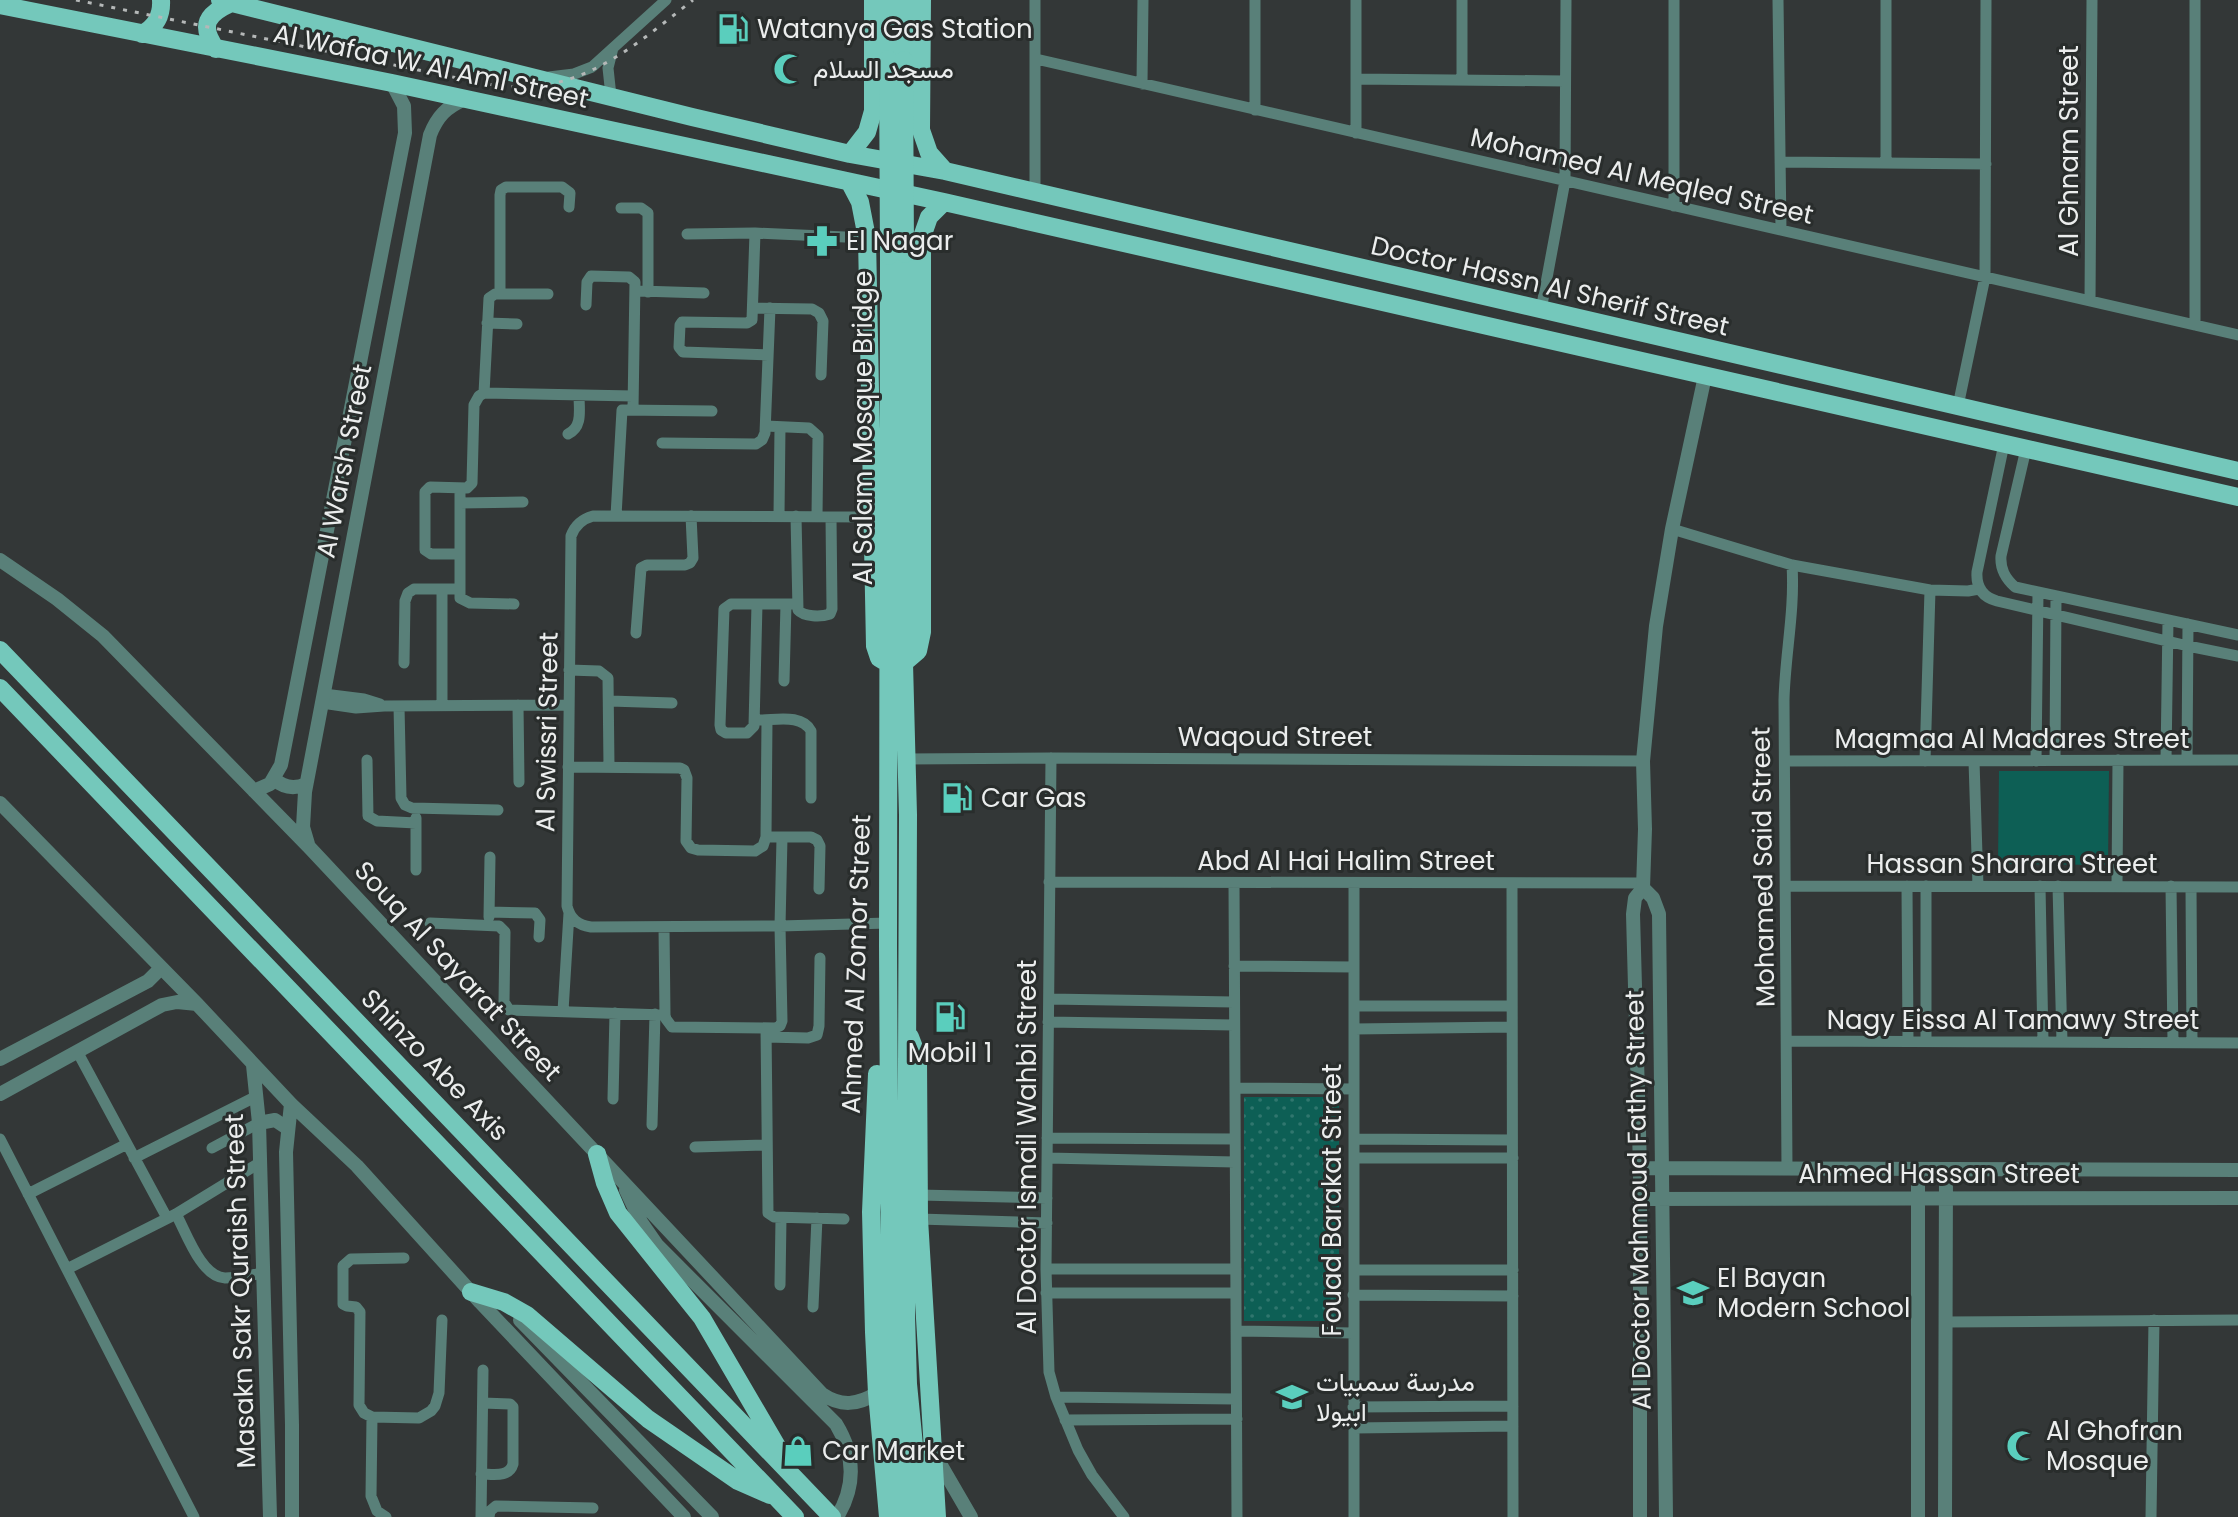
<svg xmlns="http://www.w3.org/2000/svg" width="2238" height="1517" font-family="Poppins,Vazirmatn,sans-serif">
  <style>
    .grass { fill: #0d5f55 }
    .park { fill: url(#park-dots) }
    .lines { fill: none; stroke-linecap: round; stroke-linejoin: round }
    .minor { stroke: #598079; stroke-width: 11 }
    .tertiary { stroke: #598079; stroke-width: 14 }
    .primary { stroke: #74c8bb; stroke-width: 18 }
    .rail { stroke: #b5b8b8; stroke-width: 3; stroke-dasharray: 4 8; stroke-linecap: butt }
    .primary-bridge { stroke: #74c8bb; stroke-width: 18 }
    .labels { text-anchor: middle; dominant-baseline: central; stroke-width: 6; stroke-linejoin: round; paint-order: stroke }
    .poi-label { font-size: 26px; fill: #ebeded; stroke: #292d2c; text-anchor: start }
    .street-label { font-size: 26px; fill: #ebeded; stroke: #292d2c }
  </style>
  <defs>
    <pattern id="park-dots" width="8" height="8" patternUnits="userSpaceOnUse" patternTransform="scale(2)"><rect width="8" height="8" fill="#0d5f55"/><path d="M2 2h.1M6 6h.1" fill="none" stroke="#30766e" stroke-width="1.8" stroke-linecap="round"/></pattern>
  </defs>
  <rect width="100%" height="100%" fill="#333737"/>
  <!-- grass -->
  <path class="grass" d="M1999,771H2109L2108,865L1998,864Z"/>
  <!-- park -->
  <path class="park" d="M1244,1097H1339V1321H1244Z"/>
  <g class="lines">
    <!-- minor -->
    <path class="minor" d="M1356,0V133
      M1462,0V80
      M1674,0V206
      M1778,0L1781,230
      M1886,0V163
      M1036,59L2238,335
      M549,77L574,74L592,67L666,0
      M1356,79L1565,81
      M1142,84L1143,0
      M611,96L608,68L613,48
      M1255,110V0
      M1780,162L1986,164
      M1035,194V0
      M621,208H641L648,213V292
      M755,233L752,320L747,323L682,322L680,325L679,347L683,352L768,355
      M687,234L755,233L867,238
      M640,291L704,293
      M500,294V195L501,190L506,187H562L570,193L569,207
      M2090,301L2092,0
      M586,305L587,282L591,276L629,277L635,282L633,409
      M753,308L812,309L819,313L823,321L821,375
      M1541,310L1565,181L1566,0
      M487,323L517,324
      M2195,325V0
      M484,393L489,298L495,294H548
      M1958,406L1985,277L1986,0
      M766,426L809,428L818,436L817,516
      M568,434C583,427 579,410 579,395
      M662,443L756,444L762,440L765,433L770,308
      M2004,444L1977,572C1976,587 1982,597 1997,601L2188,646L2238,656
      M2026,449L2001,556C2000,569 2005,578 2015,587L2238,635
      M460,488V598L470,603L514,604
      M460,503L523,502
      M616,516L622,410L712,411
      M779,516L780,427
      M796,516L798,610C804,617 821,617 830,614L832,609L831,517
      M872,517L593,516C582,519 575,525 571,536L567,906C570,919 578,925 591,927L780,926L888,923
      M1672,529L1792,565L1930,590L1968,591L1979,589
      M460,554H431L425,550V492L430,487L467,488L472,483L474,405L479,396L484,393L633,396
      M757,604L754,726L747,733H726L721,730L720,725L724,609L731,604H797
      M636,633L641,568L647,565H685L690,563L693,558L691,516
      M404,663L405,601L408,593L414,589H459
      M569,670L599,671L608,678L609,766
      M784,681L786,604
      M324,694L364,699L380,704
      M610,701L672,703
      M322,703L356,708L384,706L569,705
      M442,705V589
      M518,705L519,782
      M399,706L401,798L405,805L412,808L498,810
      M760,720C777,720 802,714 811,731V798
      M1051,758L1046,1269L1049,1372L1056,1397L1078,1450L1092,1475L1124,1517
      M906,759L1051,758L1643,761
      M367,760L368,816L377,821L416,823
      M2055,760L2056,596
      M2166,760L2168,620
      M2187,760L2188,624
      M1785,761L2238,760
      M1925,761L1930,590
      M1974,761L1978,886
      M2036,761L2038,592
      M568,767L680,768L684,770L687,778L686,841L691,848L698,850L755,851L763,846L766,837L767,720
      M416,818V870
      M766,837H811L817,840L820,846L819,889
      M1049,882L1643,883
      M1234,883L1237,1517
      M1512,884L1513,1517
      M1787,886L2238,887
      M1907,886L1908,1041
      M2040,886L2043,1042
      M2058,886L2062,1042
      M2117,886L2118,760
      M2171,886L2173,1042
      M2191,887L2192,1042
      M489,912L535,913L540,920L539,937
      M489,917L490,857
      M430,923L499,926L505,932L504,1002L509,1010L665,1015
      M664,927L665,1015L666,1019L672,1027L775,1028L780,1026L782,1021L780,926L782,838
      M1234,966L1354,967
      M1049,999L1234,1002
      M1354,1006H1512
      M563,1011L569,913
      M1048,1022L1234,1025
      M766,1028L768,1213L774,1217L844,1219
      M1354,1029L1512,1027
      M766,1037L808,1038L817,1035L819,1026L820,958
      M1787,1041L2238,1043
      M1926,1041V886
      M77,1051L167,1218
      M1235,1088L1354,1089
      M613,1099L615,1013
      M652,1125L655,1014
      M1047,1138L1235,1139
      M0,1139L194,1517
      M1354,1139L1512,1140
      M695,1147L767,1145
      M212,1148L259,1123
      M134,1158L257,1096
      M1047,1158L1235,1162
      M1354,1158H1513
      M1787,1169L1784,700C1785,655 1795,611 1792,565
      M28,1194L127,1144
      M919,1195L1047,1198
      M176,1214C186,1232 201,1277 225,1278C237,1278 251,1275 264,1273
      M919,1219L1047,1223
      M404,1258L351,1259L343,1266V1304L347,1306L356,1307L360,1312L359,1405L364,1413L372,1417L419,1418L431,1411L435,1406L439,1393L442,1320
      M67,1269L176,1214L261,1162
      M1046,1269H1236
      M1354,1270H1513
      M780,1285L781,1218
      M1046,1293H1236
      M1353,1295L1513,1296
      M813,1307L817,1218
      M1945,1322L2238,1320
      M1236,1331L1353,1333
      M1056,1397L1236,1399
      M1353,1407L1513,1406
      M372,1417L371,1496L377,1511L386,1517
      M1065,1420L1237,1419
      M1354,1428L1513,1426
      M481,1474C493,1474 509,1478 513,1464V1407L510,1404L483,1403
      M481,1517L483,1370
      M489,1517L490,1511L496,1506L593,1508
      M1354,1517V884
      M2151,1517L2154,1320"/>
    <!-- tertiary -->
    <path class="tertiary" d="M0,560L57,599L103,636L310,848L822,1394C841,1407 858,1405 877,1393
      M274,779C284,788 295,789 306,784
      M254,791L270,784L281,765L405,133L404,106L392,83
      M0,803L197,1004L291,1104L357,1166L480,1302L684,1517
      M308,844L303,827L305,792L430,135C437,117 446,107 465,99
      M1643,888L1653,898L1659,914L1666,1517
      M0,1059L148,981L161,968
      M253,1065L259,1123L270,1517
      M0,1094L162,1005L177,1002L197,1004
      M291,1104L286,1152L292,1425V1517
      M259,1123L275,1120L287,1128
      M1640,1168L2238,1170
      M626,1190L641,1222L657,1245L836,1424C855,1455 856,1486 837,1517
      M1640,1199L2238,1198
      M520,1320L712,1517
      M935,1455L971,1517
      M1640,1517V1168L1633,914L1635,898L1643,888L1645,829L1643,761L1656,626L1672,529L1705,376
      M1918,1517V1170
      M1945,1517L1946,1170"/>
    <!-- primary -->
    <path class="primary" d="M220,0L692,117L850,154L945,171L2238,471
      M888,0V59
      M922,0L921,130L929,153L945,171
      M0,5L392,83L944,202L2238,497
      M142,34C156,27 162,15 161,0
      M216,49C199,25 207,14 231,3
      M904,60L905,0
      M850,154L867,132L873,111V0
      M850,183L860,202L867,238L875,646L879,658L889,664
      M905,254L904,663L908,815L906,1315L908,1384L921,1517
      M889,256L888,946L890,1314L893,1384L905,1517
      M0,650L832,1517
      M904,663L918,651L922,632V237L929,217L944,202
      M0,688L795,1517
      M910,1037L918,1058L919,1219L937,1517
      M877,1074L871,1212L874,1332L877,1393L888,1517
      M597,1154L605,1183L618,1213L702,1318L778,1448
      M471,1292L504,1302L527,1315L648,1419L738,1481L770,1495"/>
    <!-- rail -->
    <path class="rail" d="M76,0L487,84C499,85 512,88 525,87C592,85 643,39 693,0"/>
    <!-- primary-bridge -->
    <path class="primary-bridge" d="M888,59L889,256
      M904,60L905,254"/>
  </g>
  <!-- icons -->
  <defs>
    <symbol id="fuel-bare" viewBox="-9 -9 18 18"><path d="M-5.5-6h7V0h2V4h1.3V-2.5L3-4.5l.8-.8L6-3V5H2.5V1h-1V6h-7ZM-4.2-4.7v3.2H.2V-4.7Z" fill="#5acebd" stroke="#292d2c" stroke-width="2.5" paint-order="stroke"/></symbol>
    <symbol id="mosque-bare" viewBox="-9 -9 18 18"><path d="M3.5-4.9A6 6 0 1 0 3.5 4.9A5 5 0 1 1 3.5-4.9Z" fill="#5acebd" stroke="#292d2c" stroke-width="2.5" paint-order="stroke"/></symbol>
    <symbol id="pharmacy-bare" viewBox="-9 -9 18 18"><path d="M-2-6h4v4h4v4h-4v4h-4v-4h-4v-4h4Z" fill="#5acebd" stroke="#292d2c" stroke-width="2.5" paint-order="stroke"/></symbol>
    <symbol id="school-bare" viewBox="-9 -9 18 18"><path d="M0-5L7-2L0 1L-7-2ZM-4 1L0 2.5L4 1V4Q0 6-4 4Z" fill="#5acebd" stroke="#292d2c" stroke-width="2.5" paint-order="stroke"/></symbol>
    <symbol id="shop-bare" viewBox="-9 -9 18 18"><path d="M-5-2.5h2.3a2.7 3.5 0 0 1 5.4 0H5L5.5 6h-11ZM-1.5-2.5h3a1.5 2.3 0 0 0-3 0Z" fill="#5acebd" stroke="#292d2c" stroke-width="2.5" paint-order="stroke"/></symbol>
  </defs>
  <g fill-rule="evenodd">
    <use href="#fuel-bare" x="711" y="7" width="44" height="44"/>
    <use href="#mosque-bare" x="767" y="47" width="44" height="44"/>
    <use href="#pharmacy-bare" x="800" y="219" width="44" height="44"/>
    <use href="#fuel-bare" x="935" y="776" width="44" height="44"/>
    <use href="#fuel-bare" x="928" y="995" width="44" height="44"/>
    <use href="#school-bare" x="1671" y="1271" width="44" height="44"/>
    <use href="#school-bare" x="1270" y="1375" width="44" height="44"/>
    <use href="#mosque-bare" x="2000" y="1424" width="44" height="44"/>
    <use href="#shop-bare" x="776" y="1429" width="44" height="44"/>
  </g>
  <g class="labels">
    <!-- poi labels -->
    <g class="poi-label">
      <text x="757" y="29">Watanya Gas Station</text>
      <text x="813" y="69">مسجد السلام</text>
      <text x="846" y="241">El Nagar</text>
      <text x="981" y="798">Car Gas</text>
      <text x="950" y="1053" text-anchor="middle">Mobil 1</text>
      <text x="1717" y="1278">El Bayan<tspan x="1717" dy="30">Modern School</tspan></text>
      <text x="1316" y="1382">مدرسة سمبيات<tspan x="1316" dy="30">ابيولا</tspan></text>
      <text x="2046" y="1431">Al Ghofran<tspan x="2046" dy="30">Mosque</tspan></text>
      <text x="822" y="1451">Car Market</text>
    </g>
    <!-- street labels -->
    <g class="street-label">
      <text transform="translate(431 66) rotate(12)">Al Wafaa W Al Aml Street</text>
      <text transform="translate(2069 151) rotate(-90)">Al Ghnam Street</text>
      <text transform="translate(1642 176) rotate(13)">Mohamed Al Meqled Street</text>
      <text transform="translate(1550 286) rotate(13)">Doctor Hassn Al Sherif Street</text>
      <text transform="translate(863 428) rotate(-90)">Al Salam Mosque Bridge</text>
      <text transform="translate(344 461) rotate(-79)">Al Warsh Street</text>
      <text transform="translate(547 732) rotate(-89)">Al Swissri Street</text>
      <text x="1275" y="737">Waqoud Street</text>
      <text x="2012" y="739">Magmaa Al Madares Street</text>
      <text x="1346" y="861">Abd Al Hai Halim Street</text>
      <text x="2012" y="864">Hassan Sharara Street</text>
      <text transform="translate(1763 867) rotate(-91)">Mohamed Said Street</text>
      <text transform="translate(856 964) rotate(-88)">Ahmed Al Zomor Street</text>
      <text transform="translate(458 971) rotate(47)">Souq Al Sayarat Street</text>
      <text x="2013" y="1020">Nagy Eissa Al Tamawy Street</text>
      <text transform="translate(435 1065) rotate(46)">Shinzo Abe Axis</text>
      <text transform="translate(1027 1147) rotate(-90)">Al Doctor Ismail Wahbi Street</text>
      <text x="1939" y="1174">Ahmed Hassan Street</text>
      <text transform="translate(1332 1200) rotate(-90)">Fouad Barakat Street</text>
      <text transform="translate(1638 1200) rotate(-91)">Al Doctor Mahmoud Fathy Street</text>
      <text transform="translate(240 1291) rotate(-92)">Masakn Sakr Quraish Street</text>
    </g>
  </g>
</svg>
